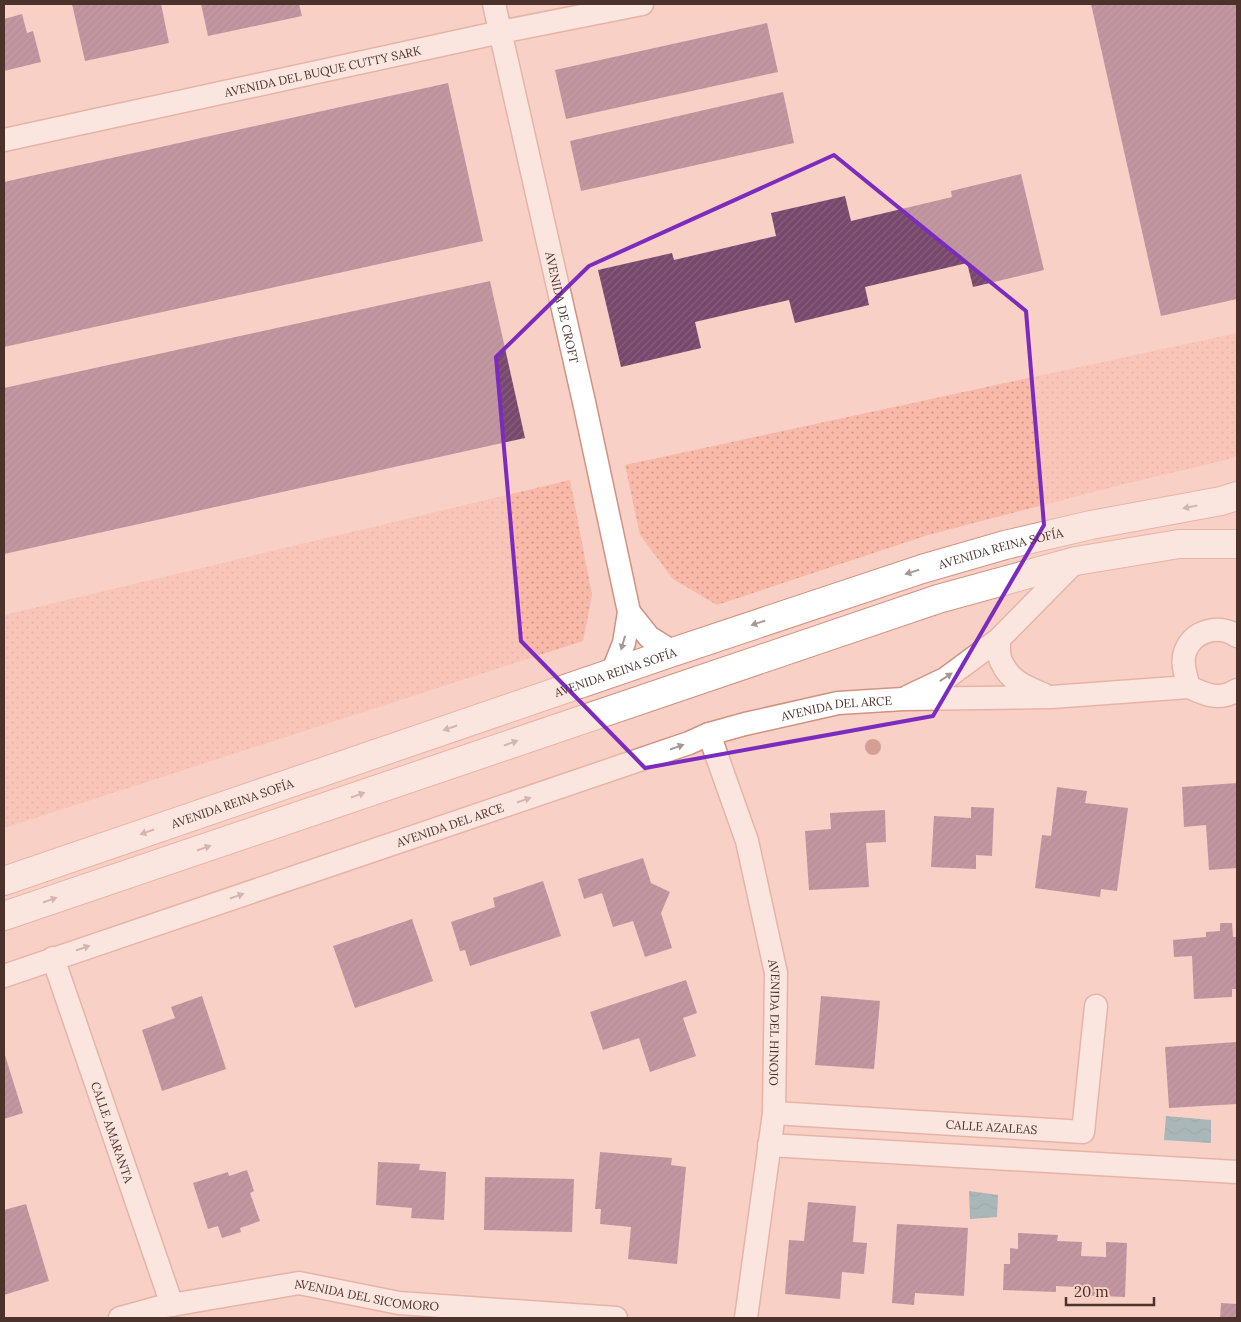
<svg xmlns="http://www.w3.org/2000/svg" width="1241" height="1322" font-family="Lora,serif">
  <style>
    .grass { fill: url(#grass-dots) }
    .water { fill: url(#water-waves) }
    .building { fill: url(#building-hatch) }
    .lines { fill: none; stroke-linecap: round; stroke-linejoin: round }
    .street-casing { stroke: #d09382; stroke-width: 25 }
    .primary-casing { stroke: #d09382; stroke-width: 30 }
    .street { stroke: #fff; stroke-width: 22 }
    .primary { stroke: #fff; stroke-width: 28 }
    .tree { fill: #a46859 }
    .oneway { fill: #a59895 }
    .marked { fill: none; stroke: #7b2cbf; stroke-width: 4; stroke-linejoin: round }
    .labels { text-anchor: middle; dominant-baseline: central; stroke-width: 5; stroke-linejoin: round; paint-order: stroke }
    .street-label { font-size: 12px; fill: #4b322b; stroke: #f8d0c5 }
  </style>
  <defs>
    <pattern id="grass-dots" width="8" height="8" patternUnits="userSpaceOnUse" patternTransform="scale(1.25)"><rect width="8" height="8" fill="#f9b9a8"/><path d="M2 2h.1M6 6h.1" fill="none" stroke="#cc9789" stroke-width="1.8" stroke-linecap="round"/></pattern>
    <pattern id="water-waves" width="16" height="10" patternUnits="userSpaceOnUse" patternTransform="scale(1.25)"><rect width="16" height="10" fill="#4a99ac"/><path d="M0 5q4-4 8 0t8 0" fill="none" stroke="#407d8c"/></pattern>
    <pattern id="building-hatch" width="6" height="6" patternUnits="userSpaceOnUse" patternTransform="scale(1.25)"><rect width="6" height="6" fill="#77476c"/><path d="M-1 1l2-2M0 6l6-6M5 7l2-2" fill="none" stroke="#87607d"/></pattern>
  </defs>
  <rect width="100%" height="100%" fill="#f8d0c5"/>
  <!-- grass -->
  <path class="grass" d="M1237,333V453L1234,458L1120,485L928,535L717,605L673,579L640,535L625,465Z
    M570,480L592,595L583,641L4,828V615Z"/>
  <!-- water -->
  <path class="water" d="M1166,1116L1211,1120V1143L1164,1140Z
    M969,1191L998,1195L997,1217L970,1219Z"/>
  <!-- building -->
  <path class="building" d="M72,4H161L169,43L85,61Z
    M201,4H299L302,16L208,36Z
    M1091,4H1237V299L1161,316Z
    M22,14L27,33L33,31L41,62L4,71V19Z
    M767,23L778,72L566,119L555,70Z
    M448,83L483,241L4,347V182Z
    M783,92L794,143L581,191L570,141Z
    M1021,174L1044,270L973,287L967,263L865,287L869,305L795,323L789,300L695,322L701,348L621,367L598,270L672,253L674,260L776,236L771,213L845,196L851,221L952,197L951,191Z
    M490,281L525,438L4,554V388Z
    M1237,783V868L1209,870L1206,825L1184,827L1182,787Z
    M1057,787L1087,791L1085,803L1128,808L1117,891L1101,889L1100,897L1035,888L1042,835L1051,836Z
    M971,807L994,808L992,856L976,855V869L931,867L934,816L971,818Z
    M885,810L886,842L866,843L869,887L809,890L805,831L831,829L830,813Z
    M643,858L651,883L670,892L661,913L672,948L645,957L633,921L613,927L602,893L584,899L578,879Z
    M543,881L561,936L470,966L465,950L460,951L451,922L495,907L493,898Z
    M412,919L433,981L355,1008L333,946Z
    M1220,923H1232L1233,937H1237V989H1232V997L1194,999L1192,956L1174,957L1173,940L1206,937V932L1220,931Z
    M686,980L697,1013L683,1018L696,1056L650,1072L639,1038L603,1050L590,1012Z
    M202,996L226,1069L162,1091L142,1030L175,1018L171,1007Z
    M821,996L880,1001L874,1069L815,1065Z
    M1237,1042V1104L1169,1108L1165,1047Z
    M4,1052L23,1113L4,1119Z
    M600,1152L672,1158L671,1165L686,1167L677,1264L628,1259L631,1227L600,1224L601,1209H595Z
    M378,1162L420,1164L419,1170L446,1172L444,1220L411,1218L412,1208L376,1205Z
    M247,1170L254,1191L250,1193L260,1221L240,1228L241,1232L222,1238L218,1226L208,1229L193,1183L228,1172L229,1176Z
    M485,1177L574,1179L572,1232L484,1230Z
    M808,1202L856,1206L853,1242L867,1243L864,1274L842,1272L840,1299L785,1294L789,1240L804,1241Z
    M26,1204L49,1281L4,1295V1210Z
    M897,1224L968,1228L964,1296L915,1293L914,1305L892,1303Z
    M1018,1233L1058,1235L1057,1241L1082,1242L1081,1256L1106,1257V1242L1127,1243L1125,1297L1075,1295V1287L1056,1286V1292L1003,1290L1004,1264H1010V1248L1018,1249Z
    M1221,1303L1237,1304V1318H1220Z"/>
  <g class="lines">
    <defs>
      <g id="street">
        <path id="s1" d="M494,4L584,402L629,612L624,643L612,673"/>
        <path id="s2" d="M4,140L501,32L642,4"/>
        <path d="M629,612L649,637L673,652"/>
        <path d="M1237,636C1219,624 1193,630 1185,652C1181,663 1186,676 1189,687C1206,695 1220,701 1237,690"/>
        <path d="M999,639C999,646 998,657 1002,663C1010,681 1026,687 1043,694"/>
        <path d="M909,696L945,679L999,639L1076,561"/>
        <path id="s3" d="M709,734L747,841L776,973L774,1113L746,1318"/>
        <path id="s4" d="M53,958L172,1305"/>
        <path id="s5" d="M4,976L689,743L709,734L745,724L838,703L903,699L1051,697L1189,687"/>
        <path id="s6" d="M774,1113L1083,1132L1096,1006"/>
        <path d="M769,1145L1237,1172"/>
        <path id="s7" d="M120,1318L160,1307L299,1283L399,1303L616,1318"/>
      </g>
      <g id="primary">
        <path id="s8" d="M4,881L673,652L922,569L1005,545L1091,525L1221,501L1237,496"/>
        <path d="M4,916L938,599L1076,561L1179,544H1237"/>
      </g>
    </defs>
    <!-- street casing -->
    <use href="#street" class="street-casing"/>
    <!-- primary casing -->
    <use href="#primary" class="primary-casing"/>
    <!-- street -->
    <use href="#street" class="street"/>
    <!-- primary -->
    <use href="#primary" class="primary"/>
  </g>
  <!-- trees -->
  <circle class="tree" cx="873" cy="747" r="8"/>
  <!-- one-way arrows -->
  <defs><path id="oneway-solid" d="M-6-.8H1V-3.2L6.5 0L1 3.2V.8H-6Z" transform="scale(1.25)"/></defs>
  <g class="oneway">
    <use href="#oneway-solid" transform="translate(1190 507) rotate(169)"/>
    <use href="#oneway-solid" transform="translate(912 572) rotate(162)"/>
    <use href="#oneway-solid" transform="translate(758 623) rotate(162)"/>
    <use href="#oneway-solid" transform="translate(623 643) rotate(106)"/>
    <use href="#oneway-solid" transform="translate(946 677) rotate(-33)"/>
    <use href="#oneway-solid" transform="translate(450 728) rotate(161)"/>
    <use href="#oneway-solid" transform="translate(511 743) rotate(-19)"/>
    <use href="#oneway-solid" transform="translate(677 747) rotate(-19)"/>
    <use href="#oneway-solid" transform="translate(358 795) rotate(-19)"/>
    <use href="#oneway-solid" transform="translate(524 800) rotate(-19)"/>
    <use href="#oneway-solid" transform="translate(147 832) rotate(161)"/>
    <use href="#oneway-solid" transform="translate(204 848) rotate(-19)"/>
    <use href="#oneway-solid" transform="translate(237 896) rotate(-19)"/>
    <use href="#oneway-solid" transform="translate(50 900) rotate(-19)"/>
    <use href="#oneway-solid" transform="translate(83 948) rotate(-19)"/>
  </g>
  <!-- marked area -->
  <path d="M0 0H1241V1322H0ZM834,155L1026,311L1044,525L933,716L645,768L521,641L496,357L589,266Z" fill="#f8d0c5" fill-opacity=".55" fill-rule="evenodd"/>
  <path class="marked" d="M834,155L1026,311L1044,525L933,716L645,768L521,641L496,357L589,266Z"/>
  <g class="labels">
    <!-- street labels -->
    <g class="street-label">
      <text stroke="none"><textPath href="#s2" startOffset="326">AVENIDA DEL BUQUE CUTTY SARK</textPath></text>
      <text stroke="none"><textPath href="#s1" startOffset="311">AVENIDA DE CROFT</textPath></text>
      <text stroke="none"><textPath href="#s8" startOffset="1051">AVENIDA REINA SOFÍA</textPath></text>
      <text stroke="none"><textPath href="#s8" startOffset="646">AVENIDA REINA SOFÍA</textPath></text>
      <text stroke="none"><textPath href="#s5" startOffset="876">AVENIDA DEL ARCE</textPath></text>
      <text stroke="none"><textPath href="#s8" startOffset="241">AVENIDA REINA SOFÍA</textPath></text>
      <text stroke="none"><textPath href="#s5" startOffset="471">AVENIDA DEL ARCE</textPath></text>
      <text stroke="none"><textPath href="#s3" startOffset="298">AVENIDA DEL HINOJO</textPath></text>
      <text stroke="none"><textPath href="#s6" startOffset="218">CALLE AZALEAS</textPath></text>
      <text stroke="none"><textPath href="#s4" startOffset="184">CALLE AMARANTA</textPath></text>
      <text stroke="none"><textPath href="#s7" startOffset="251">AVENIDA DEL SICOMORO</textPath></text>
    </g>
  </g>
  <!-- border -->
  <rect width="1241" height="1322" fill="none" stroke="#4b322b" stroke-width="10"/>
  <!-- scale -->
  <path d="M1066 1297v8h88v-8" fill="none" stroke="#4b322b" stroke-width="2.5"/>
  <text x="1074" y="1297" font-size="15" fill="#4b322b" stroke="#f8d0c5" stroke-width="4" paint-order="stroke">20 m</text>
</svg>
